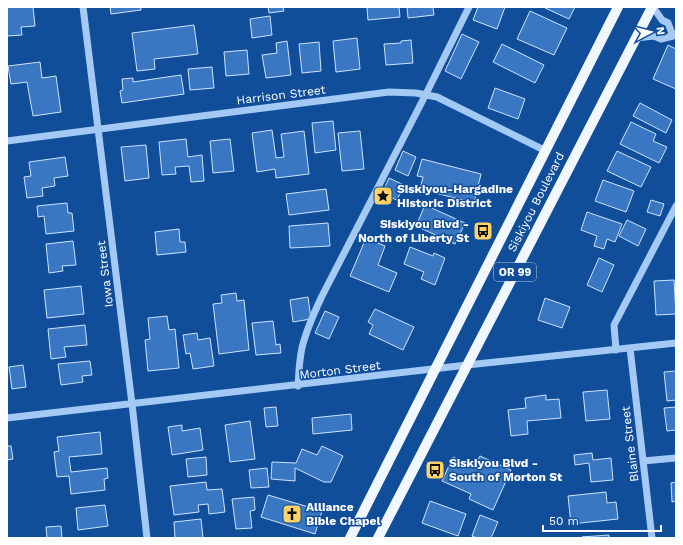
<svg xmlns="http://www.w3.org/2000/svg" width="683" height="545" font-family="'Work Sans',sans-serif">
  <style>
    .building { fill: #3a77c2; stroke: #cce3fe }
    .lines { fill: none; stroke-linecap: round; stroke-linejoin: round }
    .minor { stroke: #a4c9f4; stroke-width: 7 }
    .major { stroke: #f1f7ff; stroke-width: 10 }
    .labels { text-anchor: middle; dominant-baseline: central; stroke-width: 3; stroke-linejoin: round; paint-order: stroke }
    .shield { fill: #114e9a; stroke: #b8cae1; stroke-width: 1 }
    .shield-label { font-size: 11px; font-weight: bold; fill: #fff }
    .street-label { font-size: 12px; fill: #fff; stroke: #114e9a }
    .poi-label { font-size: 12px; font-weight: bold; fill: #fff; stroke: #114e9a; text-anchor: start }
  </style>
  <rect width="100%" height="100%" fill="#114e9a"/>
  <!-- building -->
  <path class="building" d="M7,7H33L35,26L21,27L22,35L7,36Z
    M110,7H141V10L111,14Z
    M268,7H283L284,11L269,13Z
    M367,7H399L400,17L368,20Z
    M407,7H433L434,15L408,18Z
    M478,7H505L497,29L473,20Z
    M545,7H575L569,19L545,8Z
    M530,11L567,28L554,55L517,39Z
    M270,16L272,35L252,38L250,19Z
    M194,25L198,54L154,59L155,69L137,71L132,33Z
    M462,34L479,42L461,79L445,71Z
    M357,38L360,69L336,72L333,41Z
    M411,40L413,63L386,65L384,44L401,43V41Z
    M287,41L291,75L266,78L262,55L277,53L276,43Z
    M319,42L321,71L302,73L299,44Z
    M502,44L544,65L535,83L493,62Z
    M668,45L676,49V89L653,79Z
    M247,50L249,74L226,76L224,52Z
    M40,62L42,78L56,76L61,112L33,116L27,82L11,84L8,66Z
    M212,67L214,88L190,90L188,69Z
    M181,75L184,94L122,103L120,91L123,90L122,79L133,78V82Z
    M495,88L525,99L518,119L488,108Z
    M640,103L672,120L666,133L633,116Z
    M333,121L336,150L315,153L312,123Z
    M631,122L656,134L653,141L667,147L659,163L620,144Z
    M272,130L276,158L284,157L281,134L304,131L309,174L276,178L275,169L257,172L252,133Z
    M360,131L364,169L342,171L338,133Z
    M186,139L188,157L202,155L204,181L191,182L189,166L175,167L176,174L162,175L159,142Z
    M230,139L234,171L213,173L210,141Z
    M146,145L149,178L125,181L121,147Z
    M403,151L416,157L408,176L395,170Z
    M617,151L651,167L641,187L607,171Z
    M65,157L68,176L54,178L55,186L42,188L43,196L27,198L24,177L31,176L29,162Z
    M422,159L481,174L474,203L420,189L423,177L417,176Z
    M389,178L404,185L397,200L382,194Z
    M603,180L634,191L626,212L595,201Z
    M326,189L329,210L289,215L286,194Z
    M651,200L664,204L660,216L647,212Z
    M67,203L68,213H72L74,231L46,234L44,216L38,217L37,206Z
    M425,205L465,223L455,244L416,226Z
    M587,212L622,224L615,242L607,239L604,249L594,246L597,236L581,230Z
    M627,220L646,229L638,246L619,236Z
    M328,223L330,246L290,248L289,226Z
    M179,229L180,242H185L186,252L157,255L155,232Z
    M366,238L385,246L378,265L397,273L389,292L350,276Z
    M73,241L76,265L62,266L63,271L49,273L46,244Z
    M410,247L433,256L434,253L445,258L435,285L421,279L424,272L404,264Z
    M599,258L614,265L602,292L587,285Z
    M674,280L676,314L656,315L654,281Z
    M81,286L84,314L47,318L44,290Z
    M236,293L237,301L244,300L249,350L219,354L213,304L222,303L221,295Z
    M308,297L311,319L293,322L290,300Z
    M545,298L570,307L562,328L538,320Z
    M375,309L414,327L403,350L369,334L373,325L368,322Z
    M325,311L339,317L329,339L315,333Z
    M167,316L169,330L175,329L179,368L148,371L145,340L150,339L148,318Z
    M273,321L276,345L280,344L281,353L256,355L252,323Z
    M85,325L87,345L64,347L66,357L51,359L48,329Z
    M197,333L198,340L210,338L214,366L193,369L190,353L186,354L183,335Z
    M90,361L92,375L82,376L83,382L61,385L58,364Z
    M23,365L26,387L12,389L9,367Z
    M676,371V400L667,401L664,372Z
    M607,390L610,419L586,421L583,392Z
    M546,395V400L559,399L561,418L527,421L528,434L511,436L508,410L526,408L525,398Z
    M276,407L278,426L266,427L264,408Z
    M676,407V430L667,431L664,408Z
    M351,414L352,430L313,434L312,418Z
    M250,421L255,459L230,462L225,425Z
    M182,425V431L200,428L203,450L172,455L168,427Z
    M100,432L102,454L69,457L71,472L107,468L108,478L104,479L105,490L71,494L69,476L57,477L54,452L59,451L57,437Z
    M7,446H11L13,459L7,460Z
    M322,446L343,456L331,482H324L295,468V481L271,479L272,462L296,463L302,449L317,455Z
    M592,453L593,460L611,458L613,480L591,482L589,463L575,465L574,455Z
    M480,456L511,470L493,510L469,499L471,494L442,481L453,457L474,467Z
    M206,457L207,475L188,477L186,459Z
    M267,468L269,487L251,488L249,470Z
    M206,482L207,490L222,489L225,512L209,514L208,504L198,505L199,512L174,515L170,486Z
    M676,482V501L672,502L671,483Z
    M606,492L607,503L616,502L618,519L571,524L568,496Z
    M268,495L322,511L315,534L261,517Z
    M254,497L255,510L250,511L252,528L236,529L232,499Z
    M430,501L466,514L458,536L422,523Z
    M105,505L108,526L78,530L76,508Z
    M480,515L498,522L491,538H477L472,536Z
    M201,519L203,538H175L174,522Z
    M61,526L62,538H47L46,527Z
    M609,535V538L582,537Z"/>
  <g class="lines">
    <!-- minor -->
    <path class="minor" d="M83,7L132,404L147,538
      M636,38L654,36L661,39L673,36L668,23L662,20L653,7
      M7,141L389,92L416,93L437,97L546,151
      M630,348L652,538
      M616,350L614,325L676,206
      M298,386C299,373 299,361 302,348C306,330 314,313 322,296L426,94L469,7
      M7,418L467,365L676,343
      M643,461L676,458"/>
    <!-- major -->
    <path class="major" d="M350,538L618,7
      M378,538L652,7"/>
  </g>
  <!-- icons -->
  <defs>
    <symbol id="sight-square" viewBox="-11 -11 22 22"><rect x="-9" y="-9" width="18" height="18" rx="4" fill="#ffd267" stroke="#114e9a"/><path d="M0-6L1.8-2.2L6-1.7L2.9 1.2L3.7 5.4L0 3.3L-3.7 5.4L-2.9 1.2L-6-1.7L-1.8-2.2Z" fill="#111"/></symbol>
    <symbol id="bus-square" viewBox="-11 -11 22 22"><rect x="-9" y="-9" width="18" height="18" rx="4" fill="#ffd267" stroke="#114e9a"/><path d="M-5-6H5V4H4V6H2V4H-2V6H-4V4H-5ZM-3.5-4V0h7V-4ZM-3.5 1.2v1.5H-2V1.2ZM2 1.2v1.5H3.5V1.2Z" fill="#111"/></symbol>
    <symbol id="church-square" viewBox="-11 -11 22 22"><rect x="-9" y="-9" width="18" height="18" rx="4" fill="#ffd267" stroke="#114e9a"/><path d="M-1.2-6h2.4v3.5h3.3v2.4h-3.3V6h-2.4V-.1h-3.3v-2.4h3.3Z" fill="#111"/></symbol>
  </defs>
  <g fill-rule="evenodd">
    <use href="#sight-square" x="372" y="185" width="22" height="22"/>
    <use href="#bus-square" x="472" y="220" width="22" height="22"/>
    <use href="#bus-square" x="424" y="459" width="22" height="22"/>
    <use href="#church-square" x="281" y="503" width="22" height="22"/>
  </g>
  <g class="labels">
    <!-- shield labels -->
    <rect class="shield" x="494" y="263" width="42" height="18" rx="3"/>
    <g class="shield-label">
      <text x="515" y="272">OR 99</text>
    </g>
    <!-- street labels -->
    <g class="street-label">
      <text transform="translate(281 95) rotate(-7)">Harrison Street</text>
      <text transform="translate(536 202) rotate(-63)">Siskiyou Boulevard</text>
      <text transform="translate(105 274) rotate(-97)">Iowa Street</text>
      <text transform="translate(340 370) rotate(-7)">Morton Street</text>
      <text transform="translate(630 444) rotate(-97)">Blaine Street</text>
    </g>
    <!-- poi labels -->
    <g class="poi-label">
      <text x="397" y="189">Siskiyou-Hargadine<tspan x="397" dy="14">Historic District</tspan></text>
      <text x="469" y="224" text-anchor="end">Siskiyou Blvd -<tspan x="469" dy="14">North of Liberty St</tspan></text>
      <text x="449" y="463">Siskiyou Blvd -<tspan x="449" dy="14">South of Morton St</tspan></text>
      <text x="306" y="507">Alliance<tspan x="306" dy="14">Bible Chapel</tspan></text>
    </g>
  </g>
  <!-- border -->
  <rect width="683" height="545" fill="none" stroke="#ffffff" stroke-width="16"/>
  <!-- north arrow -->
  <g transform="translate(651 32) rotate(83)" stroke="#114e9a" stroke-width="3" paint-order="stroke">
  <path d="M0-3L7 15L0 10L-7 15Z" fill="#ffffff"/>
  <text y="-6" font-size="11" font-weight="bold" text-anchor="middle" fill="#ffffff">N</text>
  </g>
  <!-- scale -->
  <path d="M543 525v6h118v-6" fill="none" stroke="#ffffff" stroke-width="2"/>
  <text x="549" y="525" font-size="12" fill="#ffffff" stroke="#114e9a" stroke-width="3" paint-order="stroke">50 m</text>
</svg>
